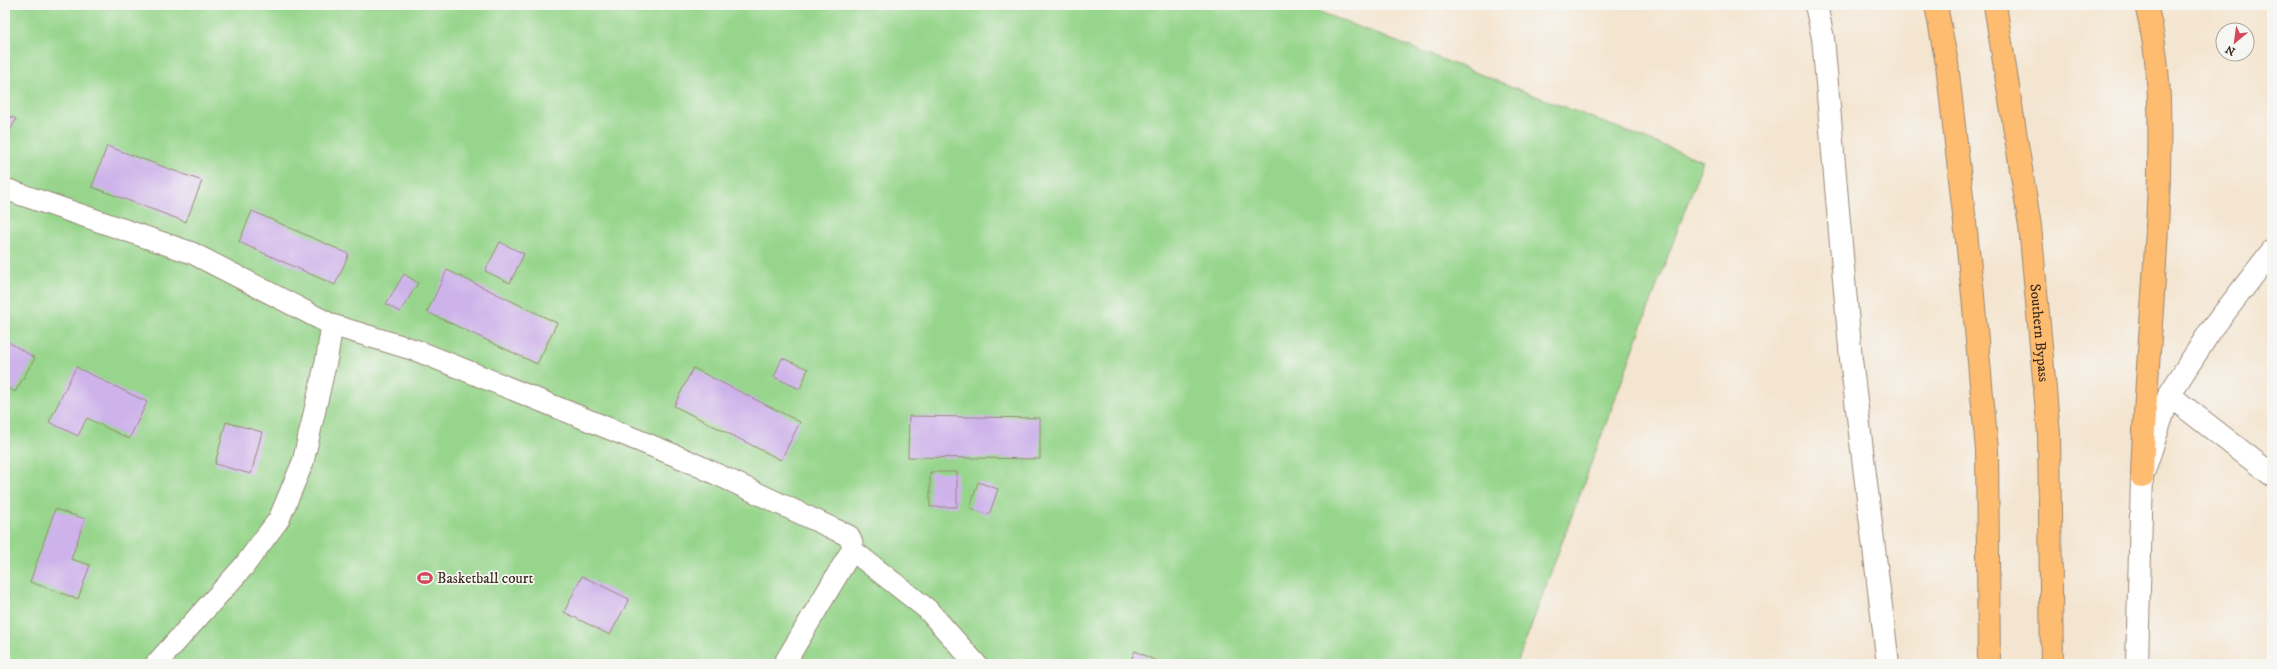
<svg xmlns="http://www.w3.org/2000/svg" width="2277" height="669" font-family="'IM FELL DW Pica',serif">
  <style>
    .green { fill: #96d58b; stroke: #688054 }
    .building { fill: #ceb2ea }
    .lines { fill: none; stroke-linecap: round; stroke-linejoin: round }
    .lane-casing { stroke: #988877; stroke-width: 23 }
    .street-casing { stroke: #988877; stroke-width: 24 }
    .highway-casing { stroke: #988877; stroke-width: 24 }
    .lane { stroke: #fff; stroke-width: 21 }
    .street { stroke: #fff; stroke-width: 22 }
    .highway { stroke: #fdbc70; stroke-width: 22 }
    .labels { text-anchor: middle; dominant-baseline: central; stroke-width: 3.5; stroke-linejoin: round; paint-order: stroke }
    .street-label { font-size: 15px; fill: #3b2a1e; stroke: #f6f6f2 }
    .poi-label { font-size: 15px; fill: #3b2a1e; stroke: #f6f6f2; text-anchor: start }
  </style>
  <rect width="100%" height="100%" fill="#f6f6f2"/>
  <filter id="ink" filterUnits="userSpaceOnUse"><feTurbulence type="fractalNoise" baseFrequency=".025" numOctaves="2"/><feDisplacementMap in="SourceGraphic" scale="8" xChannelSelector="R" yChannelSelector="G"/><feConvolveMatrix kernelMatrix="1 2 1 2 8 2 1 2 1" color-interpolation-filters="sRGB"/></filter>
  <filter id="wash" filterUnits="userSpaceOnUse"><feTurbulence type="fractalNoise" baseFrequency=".012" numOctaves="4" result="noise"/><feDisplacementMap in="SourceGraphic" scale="16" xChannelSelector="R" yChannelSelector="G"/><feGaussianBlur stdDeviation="0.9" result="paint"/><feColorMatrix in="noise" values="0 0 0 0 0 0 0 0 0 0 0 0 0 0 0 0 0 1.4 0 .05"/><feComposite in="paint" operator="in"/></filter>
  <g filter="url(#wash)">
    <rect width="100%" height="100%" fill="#f4e5d0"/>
    <!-- green -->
    <path class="green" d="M5,5H1302L1703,161L1517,664H5Z"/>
    <g id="blocks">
      <!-- building -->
      <path class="building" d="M5,114L16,119L5,141Z
        M107,146L202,181L186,222L92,187Z
        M252,211L349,254L335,285L239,242Z
        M500,242L524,254L510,283L485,271Z
        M447,270L557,323L537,364L427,312Z
        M404,274L418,283L400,312L386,304Z
        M5,340L35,358L15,392L5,386Z
        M782,358L808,369L800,389L774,377Z
        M76,367L147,402L129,439L87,418L78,436L49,422Z
        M693,368L800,422L781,460L674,406Z
        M909,416L1040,418V459L908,457Z
        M226,422L262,432L251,474L215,464Z
        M930,472H957V507H930Z
        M978,482L998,489L989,515L970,508Z
        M55,509L85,519L71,559L90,565L78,599L30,582Z
        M582,576L629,599L610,635L564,612Z
        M1135,651L1163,664H1129Z"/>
    </g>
  </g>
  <g filter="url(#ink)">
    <use href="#blocks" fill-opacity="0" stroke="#988877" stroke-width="1"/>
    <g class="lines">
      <defs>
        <path id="lane" d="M5,189L192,253L332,325L327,357L303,462L279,519L244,566L156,664
          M332,325L418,351L684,459L849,536L852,543V550L784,664
          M852,550L927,609L976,664"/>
        <path id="street" d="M1816,5L1823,38L1851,359L1888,664
          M2169,395L2272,475
          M2137,664L2142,477L2169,395L2211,330L2272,251"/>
        <g id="highway">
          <path d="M1936,5L1947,64L1972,285L1987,450L1989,664"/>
          <path id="s1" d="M1995,5L2030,226L2049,434L2052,664"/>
          <path d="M2142,477C2145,376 2157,275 2159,174C2160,117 2161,60 2146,5"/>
        </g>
      </defs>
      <!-- lane casing -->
      <use href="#lane" class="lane-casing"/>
      <!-- street casing -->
      <use href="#street" class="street-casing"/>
      <!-- highway casing -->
      <use href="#highway" class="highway-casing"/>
      <!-- lane -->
      <use href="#lane" class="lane"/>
      <!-- street -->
      <use href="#street" class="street"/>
      <!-- highway -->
      <use href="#highway" class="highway"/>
    </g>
  </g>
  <!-- icons -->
  <defs>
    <symbol id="stadium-bare" viewBox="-9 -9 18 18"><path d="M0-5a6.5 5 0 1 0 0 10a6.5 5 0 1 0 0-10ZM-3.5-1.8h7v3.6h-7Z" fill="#d1495b" stroke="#f6f6f2" stroke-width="2.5" paint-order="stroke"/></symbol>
  </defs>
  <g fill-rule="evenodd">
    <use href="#stadium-bare" x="414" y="567" width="22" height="22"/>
  </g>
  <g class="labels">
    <!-- street labels -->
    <g class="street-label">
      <text stroke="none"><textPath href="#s1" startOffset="331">Southern Bypass</textPath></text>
    </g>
    <!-- poi labels -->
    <g class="poi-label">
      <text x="437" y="578">Basketball court</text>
    </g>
  </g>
  <!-- margin -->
  <rect width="2277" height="669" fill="none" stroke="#f6f6f2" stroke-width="20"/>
  <!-- north arrow -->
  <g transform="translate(2235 42) rotate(209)"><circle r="19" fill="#f6f6f2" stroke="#aba49d"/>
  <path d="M0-3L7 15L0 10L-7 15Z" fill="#d1495b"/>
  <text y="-6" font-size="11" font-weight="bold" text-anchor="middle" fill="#3b2a1e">N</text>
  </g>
</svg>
